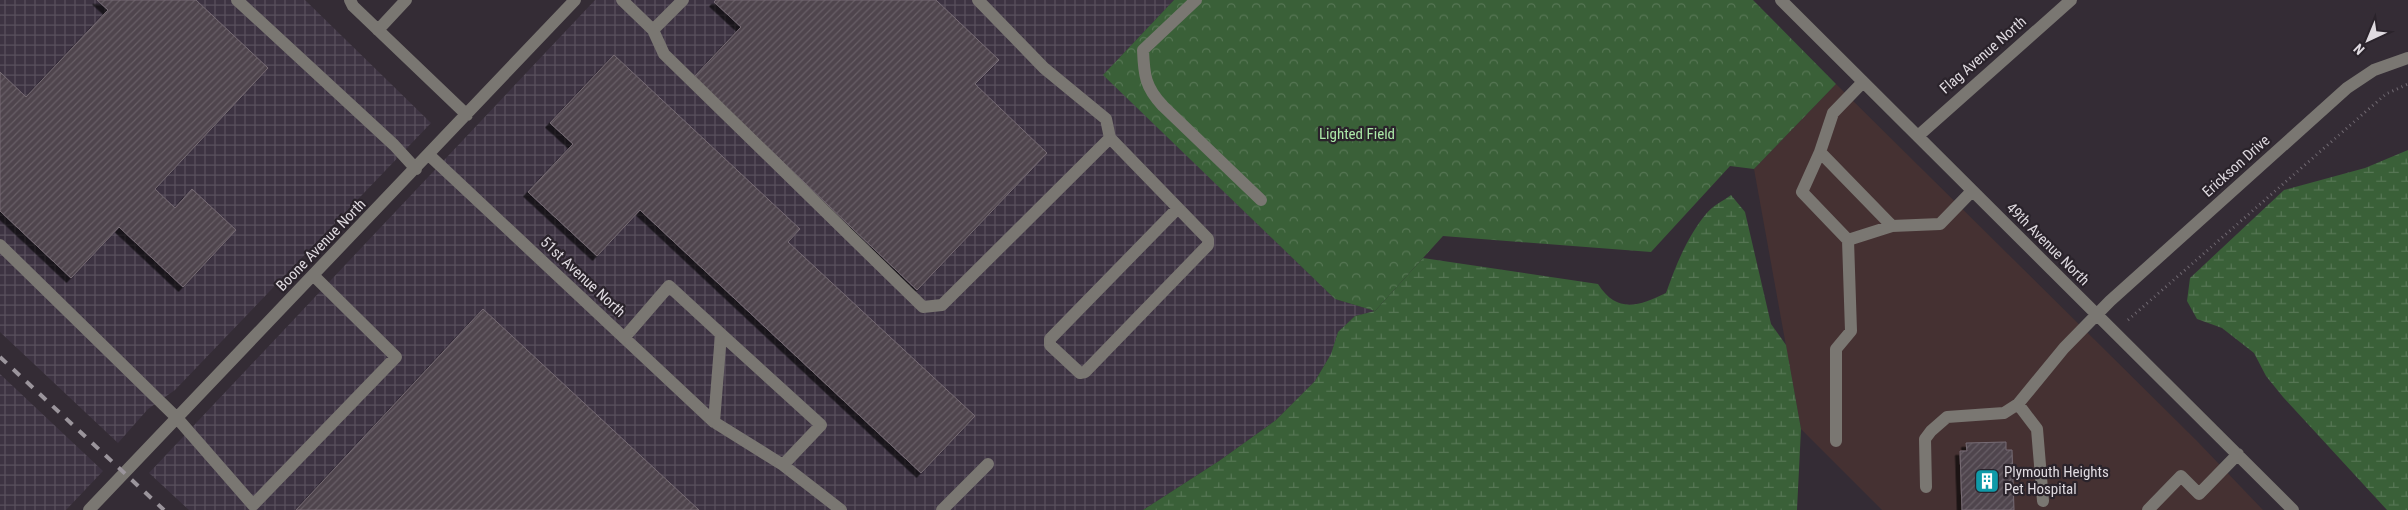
<svg xmlns="http://www.w3.org/2000/svg" width="2408" height="510" font-family="'Roboto Condensed',sans-serif">
  <style>
    .commercial { fill: #453132 }
    .industrial { fill: url(#industrial-grid) }
    .wetland { fill: url(#wetland-marsh) }
    .park { fill: url(#park-crowns) }
    .building { fill: url(#building-hatch); stroke: #766b74; filter: url(#shadow) }
    .lines { fill: none; stroke-linecap: round; stroke-linejoin: round }
    .path { stroke: #706971; stroke-width: 3; stroke-dasharray: 1 4; stroke-linecap: butt }
    .minor { stroke: #7a7772; stroke-width: 12 }
    .rail { stroke: #9b959c; stroke-width: 4; stroke-dasharray: 9 9; stroke-linecap: butt }
    .labels { text-anchor: middle; dominant-baseline: central; stroke-width: 4.5; stroke-linejoin: round; paint-order: stroke }
    .street-label { font-size: 15px; fill: #dfdae0; stroke: #2a232b }
    .park-label { font-size: 15px; fill: #ace9a8; stroke: #2a232b }
    .poi-label { font-size: 15px; fill: #dfdae0; stroke: #2a232b; text-anchor: start }
  </style>
  <defs>
    <pattern id="industrial-grid" width="8" height="8" patternUnits="userSpaceOnUse" patternTransform="scale(1.25)"><rect width="8" height="8" fill="#3d3342"/><path d="M0 4h8M4 0v8" fill="none" stroke="#59505d"/></pattern>
    <pattern id="wetland-marsh" width="20" height="14" patternUnits="userSpaceOnUse" patternTransform="scale(1.25)"><rect width="20" height="14" fill="#3a6038"/><path d="M1 5h8M5 5V1M11 12h8M15 12V8" fill="none" stroke="#567654"/></pattern>
    <pattern id="park-crowns" width="20" height="18" patternUnits="userSpaceOnUse" patternTransform="scale(1.25)"><rect width="20" height="18" fill="#3a6038"/><path d="M2 6a3 3 0 1 1 6 0M12 15a3 3 0 1 1 6 0" fill="none" stroke="#567654"/></pattern>
    <pattern id="building-hatch" width="6" height="6" patternUnits="userSpaceOnUse" patternTransform="scale(1.25)"><rect width="6" height="6" fill="#4f454d"/><path d="M-1 1l2-2M0 6l6-6M5 7l2-2" fill="none" stroke="#685f66"/></pattern>
    <filter id="shadow"><feDropShadow dx="-4.5" dy="4.5" stdDeviation="0" flood-color="#0009"/></filter>
  </defs>
  <rect width="100%" height="100%" fill="#342c35"/>
  <!-- commercial -->
  <path class="commercial" d="M1836,84L2197,441L2263,510H1882L1801,429L1754,169Z"/>
  <!-- industrial -->
  <path class="industrial" d="M0,0H305L431,123L175,390L148,409L118,443L0,332Z
    M595,0H1174L1104,74L1335,299L1375,311L1355,316L1338,332L1331,354L1315,381L1276,420L1219,461L1143,510H189L149,473Z
    M0,374L103,471L66,510H0Z"/>
  <!-- wetland -->
  <path class="wetland" d="M2408,150V510H2387L2283,397L2266,376L2254,353L2222,328L2197,319L2187,301L2190,278L2284,190L2365,168Z
    M1731,195L1745,212L1771,324L1786,345L1801,429L1797,510H1143L1219,461L1276,420L1315,381L1331,354L1338,332L1355,316L1375,311L1423,258L1598,284C1617,314 1639,306 1666,293C1676,265 1687,237 1706,214C1712,206 1723,201 1731,195Z"/>
  <!-- park -->
  <path class="park" d="M1174,0H1753L1836,84L1754,169L1730,166L1651,252L1443,236L1375,311L1335,299L1103,75Z"/>
  <!-- building -->
  <path class="building" d="M97,0H196L268,68L155,189L175,208L192,189L236,230L183,287L119,227L71,278L0,211V72L26,97L108,10Z
    M716,0H936L999,60L975,84L1047,153L917,290L694,77L741,27L714,2Z
    M614,55L800,229L788,242L975,416L921,473L640,210L597,256L528,192L573,144L550,123Z
    M483,309L699,510H296Z
    M2006,442V450H2012L2014,510H1962L1960,451H1967L1966,443Z"/>
  <g class="lines">
    <!-- path -->
    <path class="path" d="M2128,320L2363,114L2386,94L2408,84"/>
    <!-- minor -->
    <path class="minor" d="M237,0L394,145L416,169
      M350,0L353,6L467,115
      M622,0L653,30L683,0
      M1196,0L1143,50C1144,75 1145,87 1163,106L1261,200
      M1781,0L2293,510
      M378,30L406,0
      M653,30L664,54L923,307L942,305L1110,138L1106,119L1044,68L978,0
      M1863,82L1833,113L1820,152L1892,226L1940,224L1972,191
      M1918,136L2071,0
      M1110,138L1208,239V245L1085,372L1080,373L1050,345V339L1178,208
      M1820,152L1802,192L1848,240L1851,331L1836,349V441
      M429,155L714,422L783,465L821,425L721,334L714,422
      M1848,240L1892,226
      M0,245L177,418L253,505L396,357L314,276
      M624,338L669,286L721,334
      M2018,404L2037,429L2043,501
      M783,465L841,510
      M1926,487L1925,439L1931,431L1947,417L2004,413L2018,404L2064,348L2110,301L2347,88L2374,70L2408,58
      M89,510L575,0
      M942,510L988,464
      M2148,510L2181,476L2199,494L2238,454"/>
    <!-- rail -->
    <path class="rail" d="M0,357L164,510"/>
  </g>
  <!-- icons -->
  <defs>
    <symbol id="building-square" viewBox="-11 -11 22 22"><rect x="-9" y="-9" width="18" height="18" rx="4" fill="#0f9aa8" stroke="#2a232b"/><path d="M-4-6H4V6H1V3H-1V6H-4ZM-2.5-4.3h1.7v1.8h-1.7ZM.8-4.3h1.7v1.8H.8ZM-2.5-1h1.7V.8h-1.7ZM.8-1h1.7V.8H.8Z" fill="#fff"/></symbol>
  </defs>
  <g fill-rule="evenodd">
    <use href="#building-square" x="1973" y="467" width="28" height="28"/>
  </g>
  <g class="labels">
    <!-- street labels -->
    <g class="street-label">
      <text transform="translate(1983 55) rotate(-41)">Flag Avenue North</text>
      <text transform="translate(2236 166) rotate(-42)">Erickson Drive</text>
      <text transform="translate(2048 244) rotate(45)">49th Avenue North</text>
      <text transform="translate(321 245) rotate(-46)">Boone Avenue North</text>
      <text transform="translate(583 277) rotate(43)">51st Avenue North</text>
    </g>
    <!-- park labels -->
    <g class="park-label">
      <text x="1357" y="134">Lighted Field</text>
    </g>
    <!-- poi labels -->
    <g class="poi-label">
      <text x="2004" y="472">Plymouth Heights<tspan x="2004" dy="17">Pet Hospital</tspan></text>
    </g>
  </g>
  <!-- north arrow -->
  <g transform="translate(2368 40) rotate(224)" stroke="#2a232b" stroke-width="4" paint-order="stroke">
  <path d="M0-4L9 19L0 12L-9 19Z" fill="#dfdae0"/>
  <text y="-8" font-size="14" font-weight="bold" text-anchor="middle" fill="#dfdae0">N</text>
  </g>
</svg>
